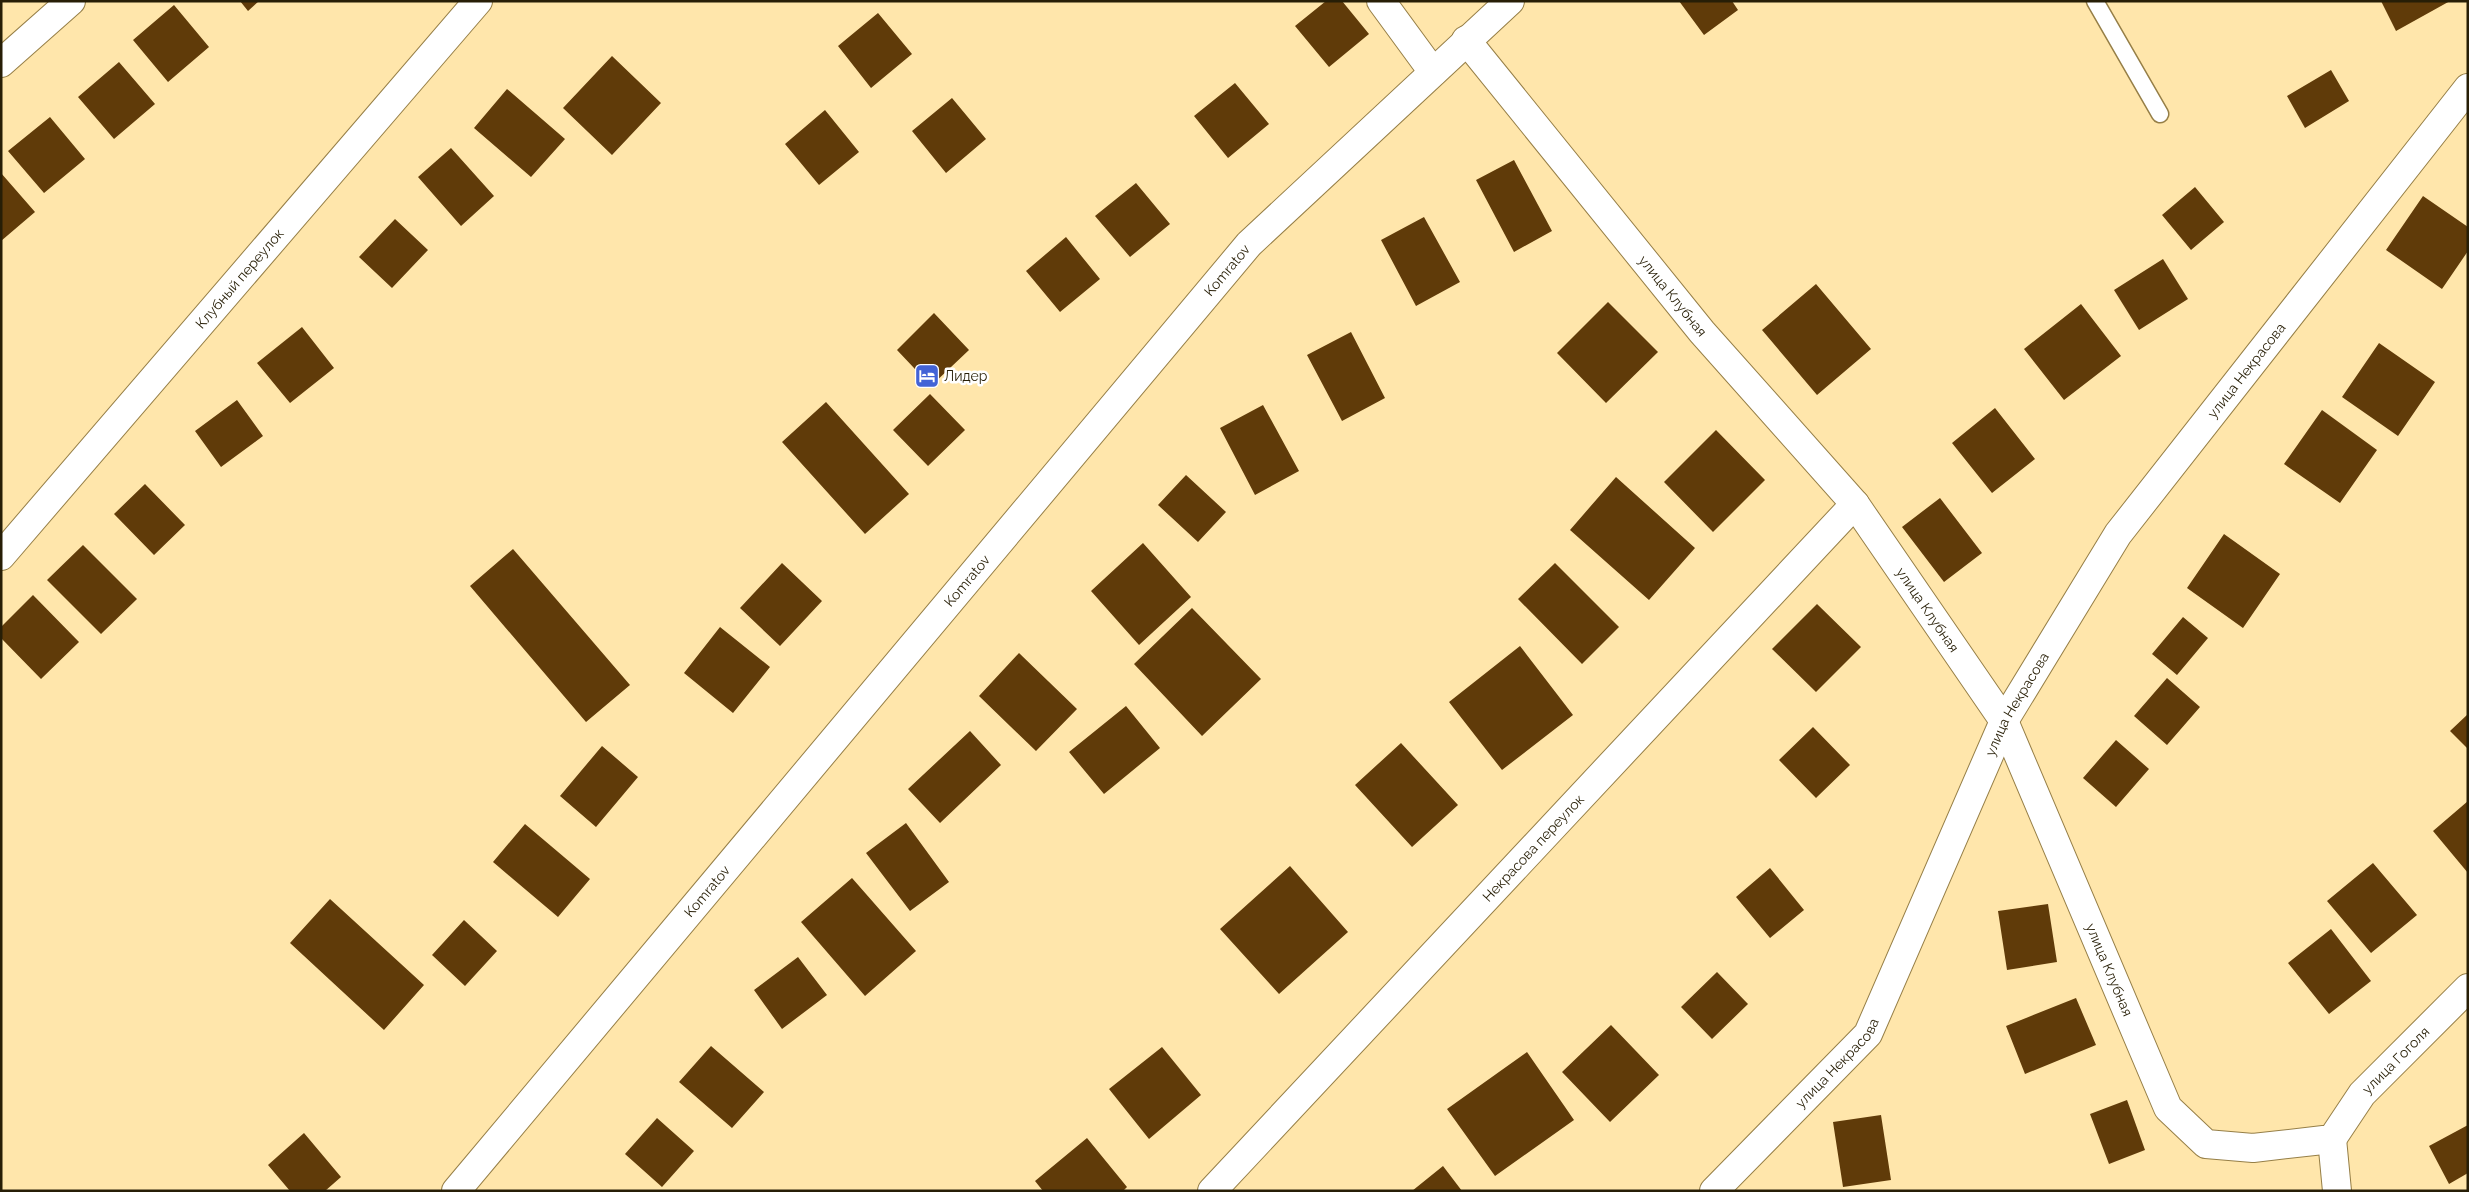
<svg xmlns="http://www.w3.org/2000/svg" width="2469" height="1192" font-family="Raleway,sans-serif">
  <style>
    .building { fill: #603b09 }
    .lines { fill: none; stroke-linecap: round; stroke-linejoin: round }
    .service-casing { stroke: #967f47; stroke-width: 19 }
    .minor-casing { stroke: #967f47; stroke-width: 30 }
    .tertiary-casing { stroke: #967f47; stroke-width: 30 }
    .service { stroke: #fff; stroke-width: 16 }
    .minor { stroke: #fff; stroke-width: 28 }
    .tertiary { stroke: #fff; stroke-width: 28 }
    .labels { text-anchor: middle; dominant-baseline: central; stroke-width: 5; stroke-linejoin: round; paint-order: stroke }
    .street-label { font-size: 14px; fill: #271e06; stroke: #fff }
    .poi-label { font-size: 14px; fill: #271e06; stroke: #fff; text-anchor: start }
  </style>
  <rect width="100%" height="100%" fill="#ffe6ab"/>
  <!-- building -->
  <path class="building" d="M240,1H259L248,11Z
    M1326,1H1342L1369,34L1329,67L1295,26Z
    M1679,1H1732L1738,10L1704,35Z
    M2381,1H2450L2396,31Z
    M174,5L209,47L168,82L133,40Z
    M878,13L912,54L871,88L838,46Z
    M612,56L661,103L612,155L563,108Z
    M119,62L155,104L114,139L78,97Z
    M2331,70L2349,101L2305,128L2287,96Z
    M1235,83L1269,124L1228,158L1194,116Z
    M507,89L565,139L531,177L474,128Z
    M952,98L986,139L946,173L912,131Z
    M825,110L859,152L819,185L785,144Z
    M50,117L85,159L44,193L8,151Z
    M451,148L494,196L461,226L418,177Z
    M1514,160L1552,231L1514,252L1476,180Z
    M1,173L35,212L1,241Z
    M1136,183L1170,224L1130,257L1095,216Z
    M2195,187L2224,222L2191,250L2162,215Z
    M2423,196L2468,227V251L2442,289L2386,250Z
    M1424,217L1460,282L1416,306L1381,240Z
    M395,219L428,250L392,288L359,257Z
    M1066,237L1100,279L1060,312L1026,271Z
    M2163,259L2188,299L2139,330L2114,290Z
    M1816,284L1871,349L1817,395L1762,330Z
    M1608,302L1658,352L1606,403L1557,353Z
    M2081,304L2121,356L2064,400L2024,349Z
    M934,313L969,350L931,386L897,350Z
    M302,327L334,368L290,403L257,363Z
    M1351,332L1385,398L1342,421L1307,355Z
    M2379,343L2435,382L2398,436L2342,397Z
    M930,394L965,430L928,466L893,430Z
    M237,400L263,436L221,467L195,431Z
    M826,402L909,494L865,534L782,442Z
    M1263,405L1299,471L1255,495L1220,428Z
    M1995,408L2035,459L1992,493L1952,443Z
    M2322,410L2377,450L2340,503L2284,464Z
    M1716,430L1765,480L1713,532L1664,482Z
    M1186,475L1226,512L1198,542L1158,505Z
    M1616,477L1695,548L1649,600L1570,530Z
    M145,484L185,525L154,555L114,514Z
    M1940,498L1982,553L1944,582L1902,527Z
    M2224,534L2280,574L2243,628L2187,588Z
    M1143,543L1191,597L1139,645L1091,591Z
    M83,545L137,599L101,634L47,580Z
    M513,549L630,685L586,722L470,586Z
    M782,563L822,601L780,646L740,608Z
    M1555,563L1619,627L1582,664L1518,599Z
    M33,595L79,642L41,679L1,638V627Z
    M1817,604L1861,647L1816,692L1772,649Z
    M1192,608L1261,679L1202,736L1134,664Z
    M2183,617L2208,638L2177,675L2152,654Z
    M720,627L770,667L733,713L684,673Z
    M1520,646L1573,715L1502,770L1449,702Z
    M1019,653L1077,709L1036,751L979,696Z
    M2167,678L2200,707L2167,745L2134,716Z
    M1126,706L1160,748L1104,794L1069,752Z
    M2468,714V749L2450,731Z
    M1813,727L1850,765L1816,798L1779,760Z
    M970,731L1001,765L940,823L908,789Z
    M2116,740L2149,769L2116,807L2083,778Z
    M1401,743L1458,805L1412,847L1355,785Z
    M602,746L638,777L596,827L560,796Z
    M2468,801V873L2433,831Z
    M906,823L949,882L910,911L866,853Z
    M525,824L590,879L558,917L493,862Z
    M2373,863L2417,915L2371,953L2327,901Z
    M1290,866L1348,932L1279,994L1220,929Z
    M1770,868L1804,910L1770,938L1736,897Z
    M852,878L916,951L865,996L801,922Z
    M330,899L424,985L384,1030L290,943Z
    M2048,904L2057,962L2007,970L1998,911Z
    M464,920L497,951L465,986L432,955Z
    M2331,929L2371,981L2329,1014L2288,963Z
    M798,957L827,995L782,1029L754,990Z
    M1717,972L1748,1004L1712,1039L1681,1007Z
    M2076,998L2096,1045L2025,1074L2006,1026Z
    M1611,1025L1659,1075L1610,1122L1562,1072Z
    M711,1046L764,1092L732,1128L679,1082Z
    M1162,1047L1201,1095L1149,1139L1109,1089Z
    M1527,1052L1574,1120L1495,1176L1447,1109Z
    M2127,1100L2145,1150L2109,1164L2090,1114Z
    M1881,1115L1891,1180L1843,1187L1833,1122Z
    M657,1118L694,1151L662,1187L625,1154Z
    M2468,1125V1173L2449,1184L2429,1146Z
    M304,1133L341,1177L325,1191H290L268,1165Z
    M1087,1138L1127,1187L1123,1191H1043L1035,1181Z
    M1443,1166L1462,1191H1412Z"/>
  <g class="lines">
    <defs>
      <path id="service" d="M2095,1L2160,114"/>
      <g id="minor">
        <path d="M1381,1L1433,72"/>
        <path id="s1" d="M1466,40L1702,332L1855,504L2004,721L2168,1108L2206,1144L2253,1148L2332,1139L2362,1094L2468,988"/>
        <path d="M1,63L71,1"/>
        <path id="s2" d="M1,556L478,1"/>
        <path id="s3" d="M456,1191L1249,244L1510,1"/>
        <path id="s4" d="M1212,1191L1855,504"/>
        <path id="s5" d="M1714,1191L1868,1034L2004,721L2118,534L2468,88"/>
      </g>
      <path id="tertiary" d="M2332,1139L2337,1191"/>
    </defs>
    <!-- service casing -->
    <use href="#service" class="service-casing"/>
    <!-- minor casing -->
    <use href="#minor" class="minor-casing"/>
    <!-- tertiary casing -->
    <use href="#tertiary" class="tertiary-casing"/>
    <!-- service -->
    <use href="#service" class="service"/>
    <!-- minor -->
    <use href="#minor" class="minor"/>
    <!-- tertiary -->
    <use href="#tertiary" class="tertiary"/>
  </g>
  <!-- icons -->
  <defs>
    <symbol id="hotel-square" viewBox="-11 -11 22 22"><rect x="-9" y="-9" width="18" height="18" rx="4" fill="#4363d6" stroke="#fff"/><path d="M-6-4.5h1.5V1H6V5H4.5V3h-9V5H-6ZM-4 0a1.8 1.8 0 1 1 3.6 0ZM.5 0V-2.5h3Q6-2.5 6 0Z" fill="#fff"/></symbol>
  </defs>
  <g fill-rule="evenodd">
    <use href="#hotel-square" x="913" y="362" width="28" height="28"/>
  </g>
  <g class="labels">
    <!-- street labels -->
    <g class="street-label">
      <text stroke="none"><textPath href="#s3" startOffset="1201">Komratov</textPath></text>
      <text stroke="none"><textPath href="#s2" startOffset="366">Клубный переулок</textPath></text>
      <text stroke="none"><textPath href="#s1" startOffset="329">улица Клубная</textPath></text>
      <text stroke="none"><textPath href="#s5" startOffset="988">улица Некрасова</textPath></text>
      <text stroke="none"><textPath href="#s3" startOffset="796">Komratov</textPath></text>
      <text stroke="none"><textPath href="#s1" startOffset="734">улица Клубная</textPath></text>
      <text stroke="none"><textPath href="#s5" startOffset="582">улица Некрасова</textPath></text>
      <text stroke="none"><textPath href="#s4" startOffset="470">Некрасова переулок</textPath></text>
      <text stroke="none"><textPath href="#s3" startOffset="391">Komratov</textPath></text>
      <text stroke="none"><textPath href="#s1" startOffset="1139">улица Клубная</textPath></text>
      <text stroke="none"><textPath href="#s1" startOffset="1570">улица Гоголя</textPath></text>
      <text stroke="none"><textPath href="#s5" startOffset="178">улица Некрасова</textPath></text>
    </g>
    <!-- poi labels -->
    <g class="poi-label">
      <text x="944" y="376">Лидер</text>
    </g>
  </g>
  <!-- border -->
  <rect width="2469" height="1192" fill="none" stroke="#271e06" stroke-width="5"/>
</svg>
